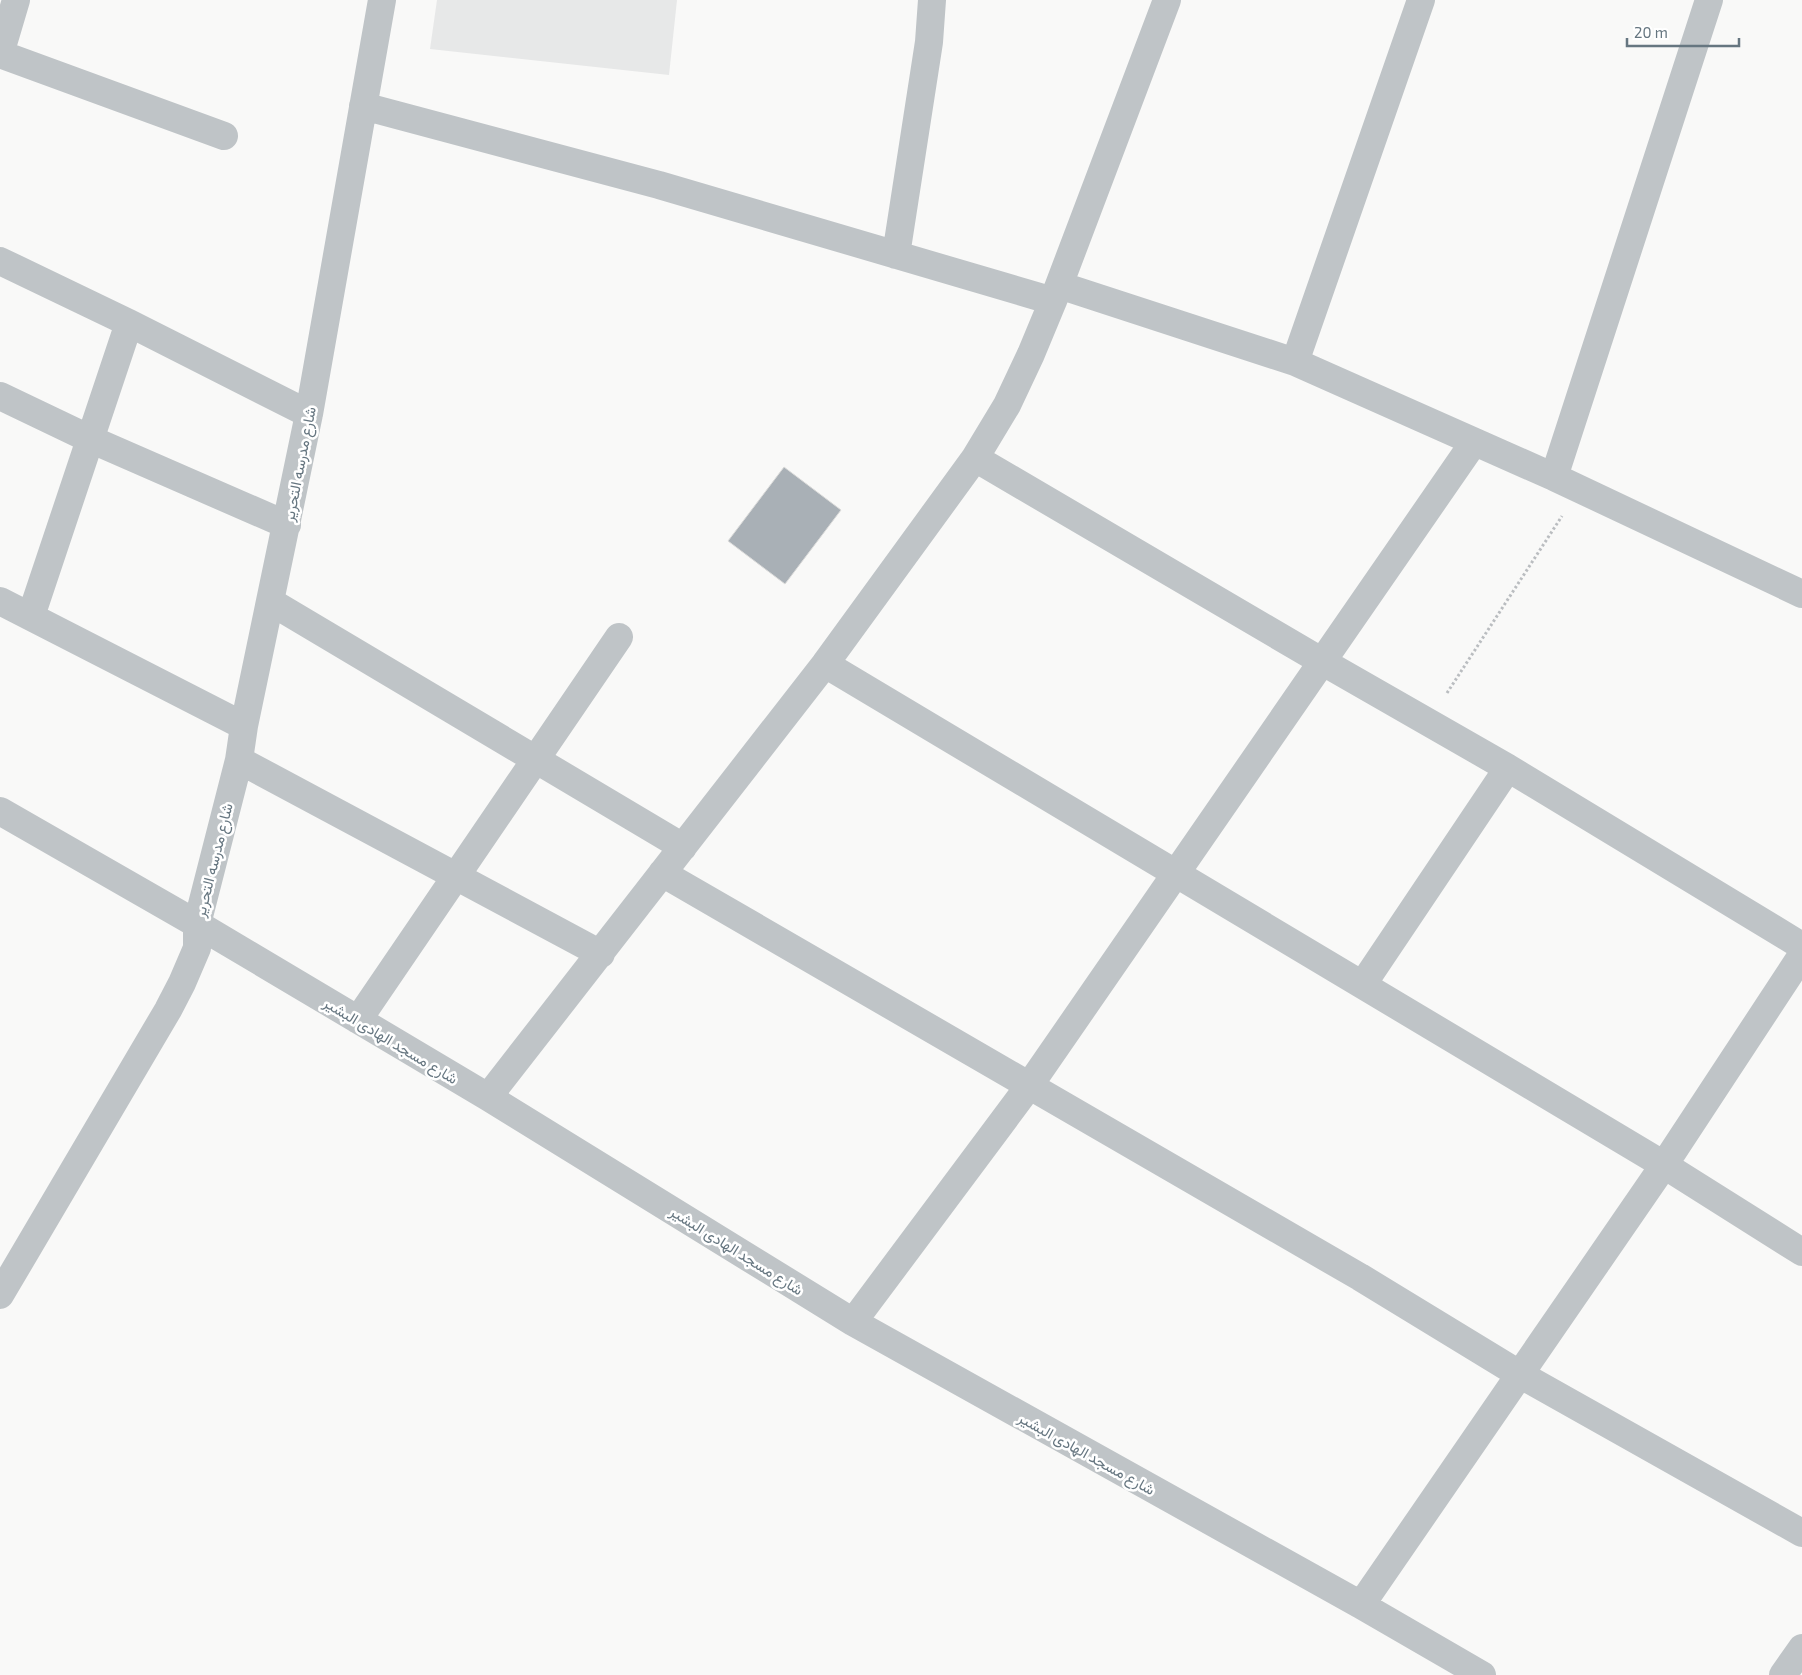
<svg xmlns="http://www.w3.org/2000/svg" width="1802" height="1675" font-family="'Exo 2',Vazirmatn,sans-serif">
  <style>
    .built { fill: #e7e8e8 }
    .building { fill: #a9b0b6; stroke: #dbdbda }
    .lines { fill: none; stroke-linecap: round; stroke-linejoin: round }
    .path { stroke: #babdc0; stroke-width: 3; stroke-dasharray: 2.5 2.5; stroke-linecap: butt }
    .minor { stroke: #bfc4c7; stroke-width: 28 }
    .labels { text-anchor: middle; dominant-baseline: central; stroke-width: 5; stroke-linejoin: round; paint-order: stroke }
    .street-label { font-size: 15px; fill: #667680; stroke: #fff }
  </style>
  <rect width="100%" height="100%" fill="#f9f9f8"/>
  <!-- built -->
  <path class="built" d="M437,0H677L669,75L430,49Z"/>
  <!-- building -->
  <path class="building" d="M784,467L841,510L785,584L728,541Z"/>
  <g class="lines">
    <!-- path -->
    <path class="path" d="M1447,693L1562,516"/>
    <!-- minor -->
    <path class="minor" d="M0,54L224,136
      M0,54L16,0
      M363,106L659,185L1053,301
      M896,255L929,42L932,0
      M0,261L129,323L309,414
      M1059,285L1295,362L1554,477L1802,594
      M1295,362L1421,0
      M0,396L90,439L287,525
      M975,458L1323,662L1508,768L1802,946
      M1554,477L1709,0
      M0,601L244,726
      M271,602L683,847
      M31,616L129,323
      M825,664L1664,1165L1802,1252
      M239,760L601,954
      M0,811L197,924L488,1097L853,1322L1361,1605L1482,1675
      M662,873L1360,1277L1519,1374L1802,1533
      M1363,984L1508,768
      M358,1020L619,637
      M488,1097L825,664L975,458L1007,405L1031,354L1053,301L1167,0
      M0,1295L168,1010L182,983L197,948V924L239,760L244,726L309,414L382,0
      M853,1322L1029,1086L1474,442
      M1361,1605L1664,1165L1802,955
      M1783,1675L1802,1648"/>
  </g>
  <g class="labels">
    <!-- street labels -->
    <g class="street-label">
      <text transform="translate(299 464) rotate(-79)">شارع مدرسه التحرير</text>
      <text transform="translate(213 860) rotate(-76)">شارع مدرسه التحرير</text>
      <text transform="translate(391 1040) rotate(31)">شارع مسجد الهادى البشير</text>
      <text transform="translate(737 1250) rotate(32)">شارع مسجد الهادى البشير</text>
      <text transform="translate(1087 1453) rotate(29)">شارع مسجد الهادى البشير</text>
    </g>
  </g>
  <!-- scale -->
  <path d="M1627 38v8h112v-8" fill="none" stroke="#667680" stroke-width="2.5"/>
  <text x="1634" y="38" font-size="15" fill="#667680" stroke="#ffffff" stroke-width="4" paint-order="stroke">20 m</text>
</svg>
